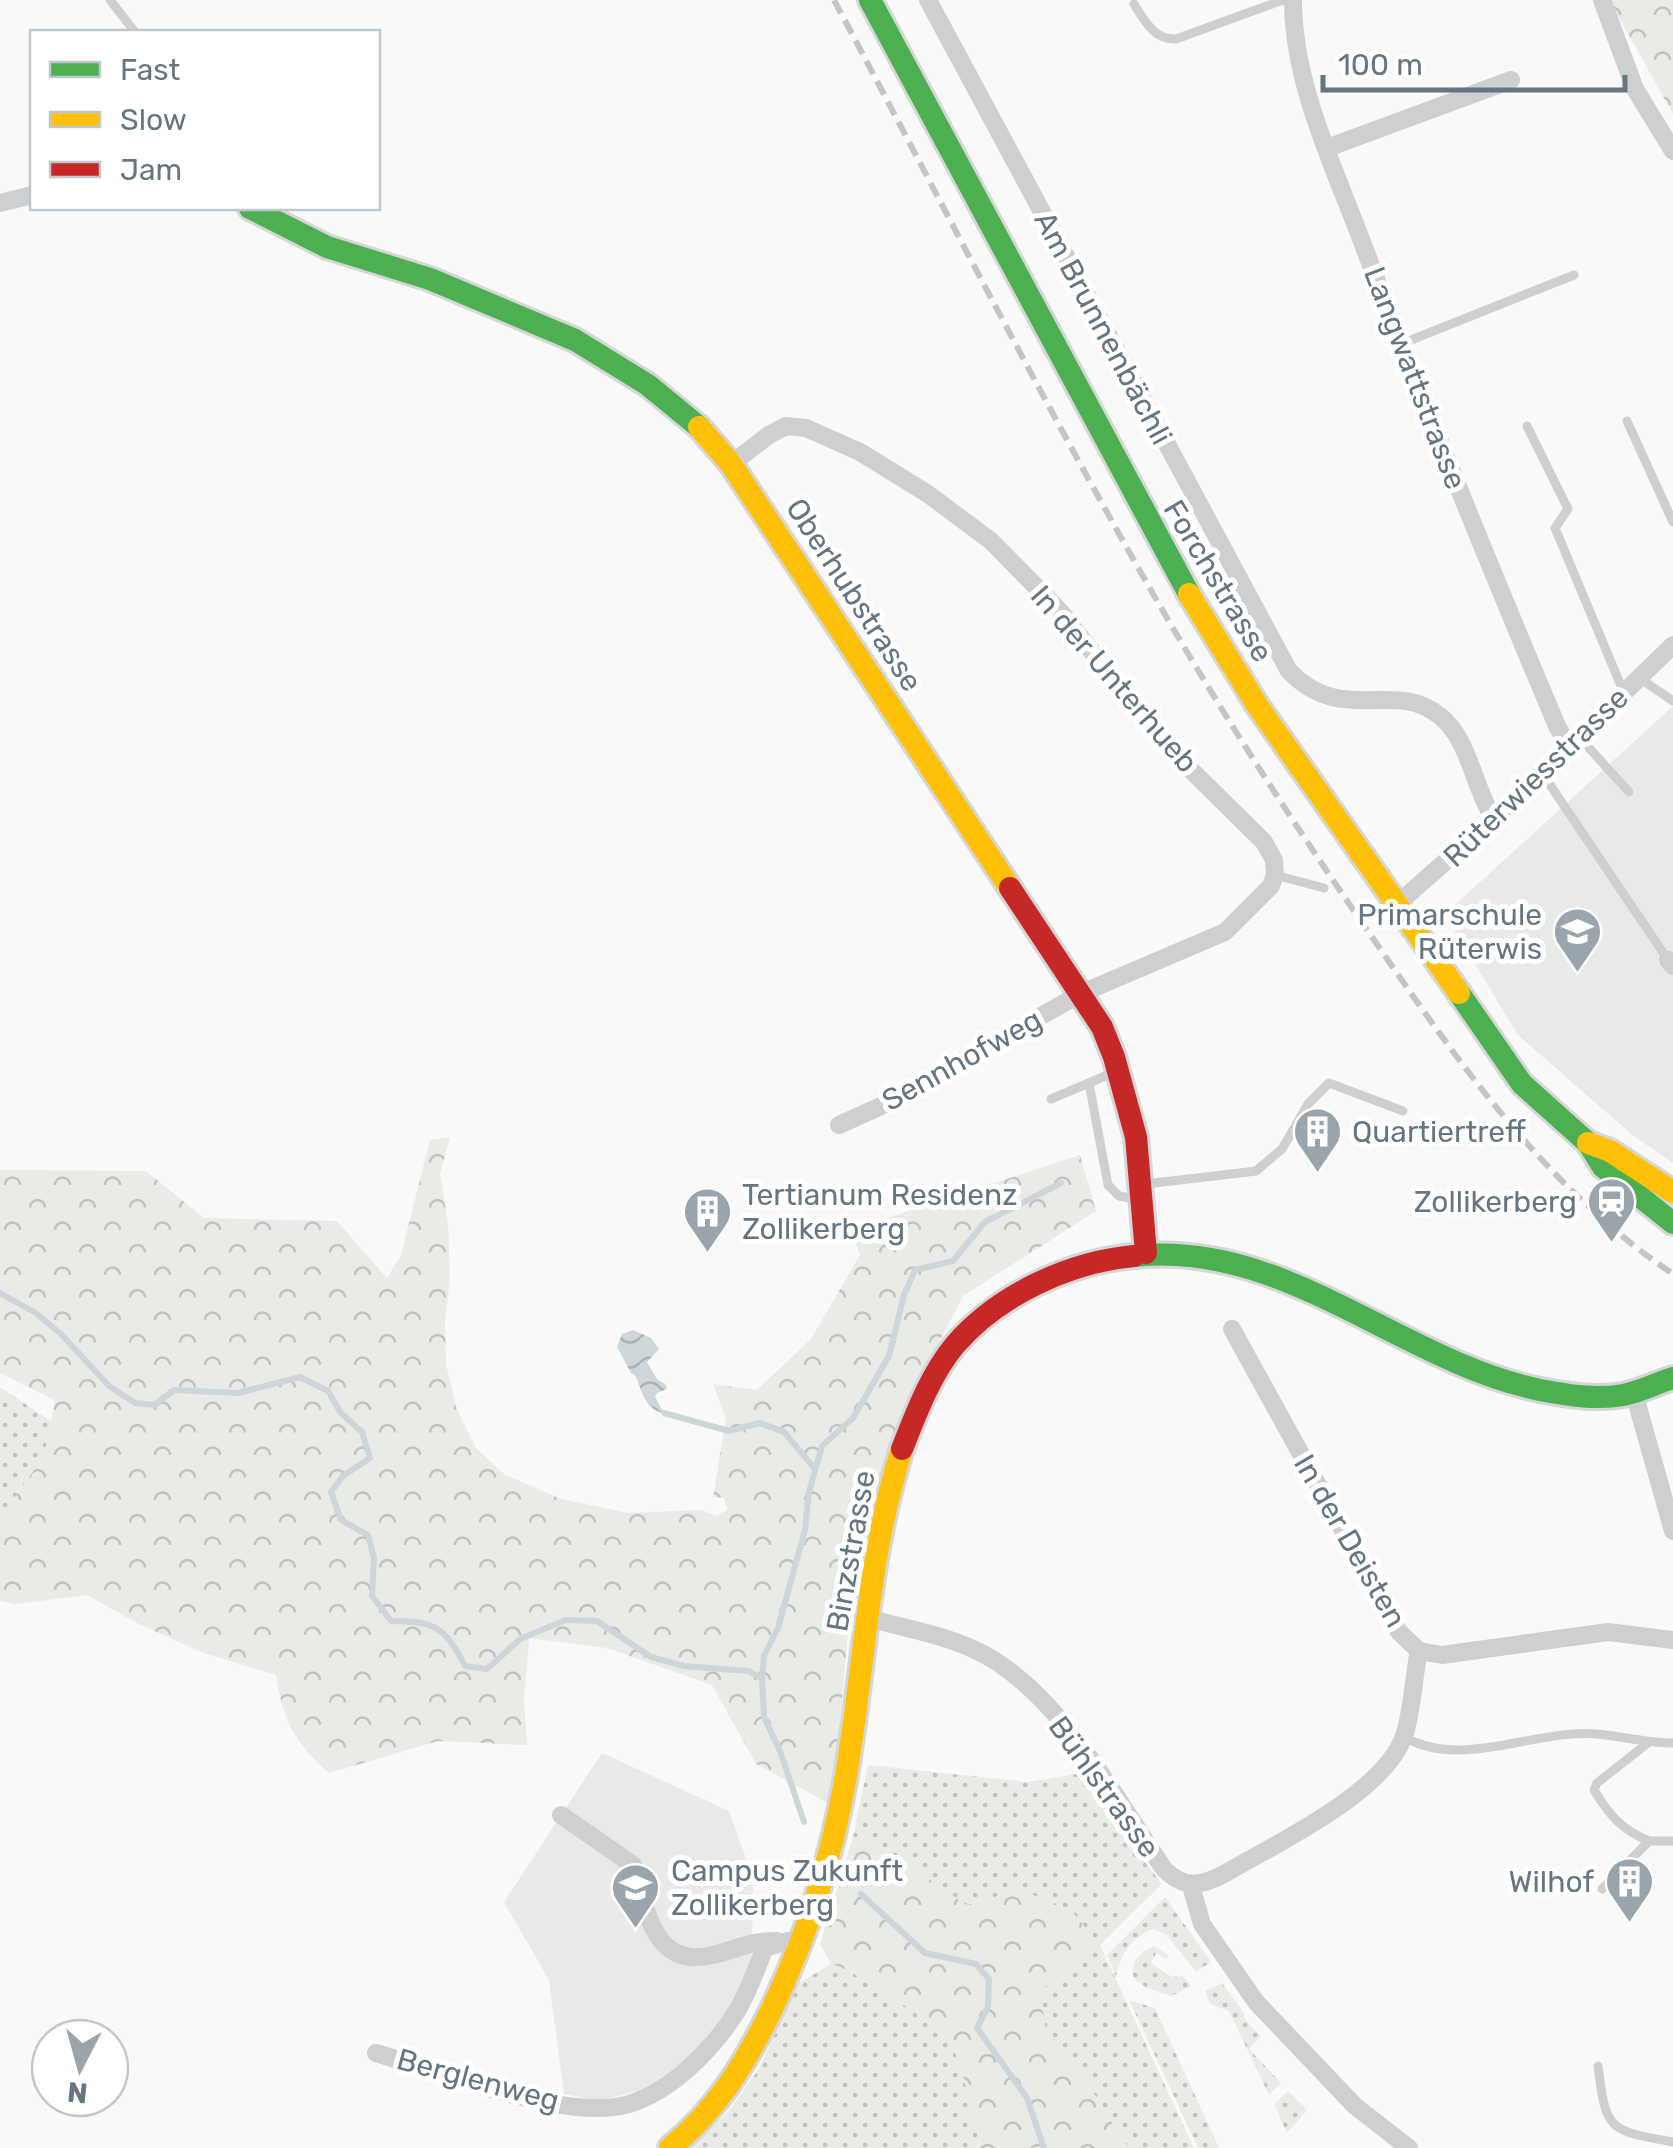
<svg xmlns="http://www.w3.org/2000/svg" width="1673" height="2148" font-family="Rubik,sans-serif">
  <style>
    .built { fill: #e8e9e9 }
    .grass { fill: url(#grass-dots) }
    .forest { fill: url(#forest-crowns) }
    .water { fill: url(#water-waves) }
    .lines { fill: none; stroke-linecap: round; stroke-linejoin: round }
    .stream { stroke: #ced6d9; stroke-width: 6 }
    .fast-casing { stroke: #d5d6d7; stroke-width: 28 }
    .slow-casing { stroke: #d5d6d7; stroke-width: 28 }
    .jam-casing { stroke: #d5d6d7; stroke-width: 28 }
    .lane { stroke: #cecfd0; stroke-width: 9 }
    .street { stroke: #cecfd0; stroke-width: 18 }
    .fast { stroke: #4caf50; stroke-width: 22 }
    .slow { stroke: #ffc107; stroke-width: 22 }
    .jam { stroke: #c62828; stroke-width: 22 }
    .rail { stroke: #c3c5c6; stroke-width: 6; stroke-dasharray: 15 8; stroke-linecap: butt }
    .labels { text-anchor: middle; dominant-baseline: central; stroke-width: 10; stroke-linejoin: round; paint-order: stroke }
    .street-label { font-size: 30px; fill: #657683; stroke: #fff }
    .poi-label { font-size: 30px; fill: #657683; stroke: #fff; text-anchor: end }
  </style>
  <defs>
    <pattern id="grass-dots" width="8" height="8" patternUnits="userSpaceOnUse" patternTransform="scale(2.5)"><rect width="8" height="8" fill="#e8ebe6"/><path d="M2 2h.1M6 6h.1" fill="none" stroke="#c0c3c0" stroke-width="1.8" stroke-linecap="round"/></pattern>
    <pattern id="forest-crowns" width="20" height="18" patternUnits="userSpaceOnUse" patternTransform="scale(2.5)"><rect width="20" height="18" fill="#e8ebe6"/><path d="M2 6a3 3 0 1 1 6 0M12 15a3 3 0 1 1 6 0" fill="none" stroke="#c0c3c0"/></pattern>
    <pattern id="water-waves" width="16" height="10" patternUnits="userSpaceOnUse" patternTransform="scale(2.5)"><rect width="16" height="10" fill="#ced6d9"/><path d="M0 5q4-4 8 0t8 0" fill="none" stroke="#abb2b5"/></pattern>
  </defs>
  <rect width="100%" height="100%" fill="#f9f9f9"/>
  <!-- built -->
  <path class="built" d="M1673,706V1163L1631,1134L1517,1034L1445,914Z
    M602,1753L729,1811L753,1878L752,1957L730,2010L697,2052L653,2087L600,2101L564,2094L549,1980L504,1902Z"/>
  <!-- grass -->
  <path class="grass" d="M0,1387L51,1421L44,1456L3,1514L0,1530Z
    M868,1765L1028,1782L1077,1774L1162,1884L1100,1945L1194,2148H1128L1069,2054L1045,2029L1041,1990L1020,1890L966,1905L876,1842L853,1837Z
    M1165,1897L1211,1962L1196,1972L1166,1934L1153,1929C1131,1938 1121,1954 1116,1977L1107,1955Z
    M1154,1946L1168,1955L1167,1960L1156,1953L1151,1963L1172,1977L1183,1976L1191,1986L1171,1996L1147,1988L1134,1979C1129,1963 1140,1951 1154,1946Z
    M831,1964C856,1970 940,2025 953,2048C961,2063 979,2131 979,2148H691L729,2111L758,2070L799,1983Z
    M1222,1983L1245,2014L1243,2017L1261,2036L1249,2049L1281,2083L1269,2095L1229,2011L1210,2004L1205,1991Z
    M1129,2000L1155,2008L1219,2148H1198Z
    M1288,2091L1307,2110L1287,2133L1274,2104Z"/>
  <!-- forest -->
  <path class="forest" d="M1609,0H1673V114Z
    M450,1137L440,1174L448,1224L450,1277L445,1322L446,1364L457,1410L476,1448L504,1474L561,1499L629,1513L702,1510L716,1516L727,1510L724,1498L713,1497L726,1419L713,1384L757,1390L811,1339L860,1255L851,1230L1080,1155L1096,1211L963,1296L916,1387L873,1492L851,1601L838,1744L828,1803L756,1764L712,1685L607,1648L529,1638L524,1701L527,1745L438,1741L329,1773C294,1742 283,1720 276,1675L203,1653L137,1623L87,1595L16,1604L0,1601V1531L3,1514L44,1456L55,1400L0,1373V1170L146,1171L204,1218L337,1221L387,1278L401,1255L430,1140Z
    M853,1837L876,1842L966,1905L1020,1890L1070,1909L1100,1945L1041,1990L1045,2029L1069,2054L1128,2148H979C979,2131 961,2063 953,2048C940,2025 856,1970 831,1964L820,1944Z"/>
  <!-- water -->
  <path class="water" d="M633,1330L651,1338L659,1349L647,1362L657,1379L666,1385L667,1389L657,1393L655,1397L664,1413C645,1410 642,1391 635,1375L631,1373L617,1347L622,1334Z"/>
  <g class="lines">
    <!-- stream -->
    <path class="stream" d="M0,1293L36,1313L62,1335L109,1386L135,1403L154,1405L174,1390L238,1393L300,1377L328,1391L341,1413L362,1432L370,1458L343,1476L331,1492L341,1520L368,1535L374,1558L372,1596L391,1621C435,1621 445,1627 465,1666L487,1669L520,1639L566,1620L597,1621L651,1657L684,1666L749,1671L762,1679L764,1717L780,1751L804,1822
      M664,1413L729,1431L760,1423L784,1432L815,1469
      M762,1679L764,1656L778,1628L805,1530L809,1492L822,1446L853,1418L889,1356L904,1295L915,1270L953,1261L985,1222L1061,1183
      M861,1894L925,1953L976,1964L989,1979L988,2007L977,2028L1027,2098L1044,2148"/>
    <defs>
      <path id="fast" d="M870,0L1189,594
        M250,208L327,247L430,279L575,340L648,385L699,427
        M1459,993L1522,1084L1588,1143L1603,1167L1673,1223
        M1134,1256C1286,1240 1398,1360 1540,1390C1566,1395 1596,1400 1623,1395C1639,1392 1657,1383 1673,1378"/>
      <path id="slow" d="M699,427L731,464L1010,888
        M1189,594L1257,705L1459,993
        M1588,1143L1610,1151L1673,1192
        M670,2148C717,2110 746,2062 772,2009C809,1931 835,1848 848,1763C865,1659 869,1551 902,1449"/>
      <path id="jam" d="M1010,888L1102,1027L1114,1057L1136,1137L1146,1253
        M902,1449C916,1414 930,1375 955,1345C998,1295 1069,1262 1134,1256"/>
    </defs>
    <!-- fast casing -->
    <use href="#fast" class="fast-casing"/>
    <!-- slow casing -->
    <use href="#slow" class="slow-casing"/>
    <!-- jam casing -->
    <use href="#jam" class="jam-casing"/>
    <!-- lane -->
    <path class="lane" d="M110,0L135,32
      M1134,4C1144,20 1154,40 1176,39L1283,0
      M1401,344L1574,275
      M1627,421L1673,522
      M1527,426L1568,509L1555,528L1624,693
      M1639,678L1673,701
      M1579,737L1629,792
      M1542,773L1668,960
      M1275,875L1324,888
      M1089,1083L1108,1185L1119,1196L1140,1200
      M1051,1099L1117,1071
      M1146,1184L1256,1171L1282,1149L1308,1104L1329,1083L1403,1111
      M1404,1737C1463,1770 1533,1729 1596,1734C1622,1736 1646,1743 1673,1743
      M1648,1743L1597,1783L1594,1790C1609,1815 1622,1830 1649,1841
      M1602,1889L1649,1841H1673
      M1598,2066C1606,2131 1608,2130 1673,2142"/>
    <!-- street -->
    <path class="street" d="M928,0L1289,671C1344,727 1393,678 1440,716C1470,740 1473,787 1494,819
      M1293,0C1293,85 1335,169 1364,247C1425,408 1490,567 1557,726L1569,747
      M1602,0L1635,89L1673,151
      M1327,148L1511,80
      M0,203L32,195
      M731,464L769,435L786,426L806,428L860,452L928,494L991,541L1060,611L1143,716L1188,767L1264,842L1274,860L1275,875L1271,886L1225,932L1082,993L881,1106L839,1125
      M1396,905L1494,819L1673,645
      M1668,960L1673,966
      M1232,1329L1399,1632L1419,1651
      M1634,1393L1673,1531
      M869,1618C902,1628 941,1634 973,1649C1055,1685 1115,1798 1164,1869C1185,1890 1202,1886 1226,1873C1277,1843 1384,1793 1404,1736C1413,1709 1413,1679 1419,1651
      M1419,1651L1442,1655L1608,1632L1673,1640
      M561,1815L633,1865C645,1904 652,1967 708,1956C735,1951 746,1941 777,1941
      M1191,1886L1202,1924L1256,2002L1355,2106L1409,2148
      M376,2053C438,2071 568,2123 629,2104C672,2091 713,2049 737,2011C749,1991 756,1969 765,1948L787,1941L800,1946"/>
    <!-- fast -->
    <use href="#fast" class="fast"/>
    <!-- slow -->
    <use href="#slow" class="slow"/>
    <!-- jam -->
    <use href="#jam" class="jam"/>
    <!-- rail -->
    <path class="rail" d="M834,0C938,195 1038,393 1148,585C1214,701 1287,814 1363,924C1452,1053 1541,1185 1673,1274"/>
  </g>
  <!-- icons -->
  <defs>
    <symbol id="school-pin" viewBox="-11 -11 22 30"><path d="M0 17L-7.5 6A9.5 9.5 0 1 1 7.5 6Z" fill="#99a4ac" stroke="#fff"/><path d="M0-5L7-2L0 1L-7-2ZM-4 1L0 2.5L4 1V4Q0 6-4 4Z" fill="#fff"/></symbol>
    <symbol id="building-pin" viewBox="-11 -11 22 30"><path d="M0 17L-7.5 6A9.5 9.5 0 1 1 7.5 6Z" fill="#99a4ac" stroke="#fff"/><path d="M-4-6H4V6H1V3H-1V6H-4ZM-2.5-4.3h1.7v1.8h-1.7ZM.8-4.3h1.7v1.8H.8ZM-2.5-1h1.7V.8h-1.7ZM.8-1h1.7V.8H.8Z" fill="#fff"/></symbol>
    <symbol id="station-pin" viewBox="-11 -11 22 30"><path d="M0 17L-7.5 6A9.5 9.5 0 1 1 7.5 6Z" fill="#99a4ac" stroke="#fff"/><path d="M-3-6H3Q5-6 5-4V2Q5 4 3 4L4.5 6H3L1.5 4h-3L-3 6H-4.5L-3 4Q-5 4-5 2V-4Q-5-6-3-6ZM-3.5-4v3h7v-3ZM-3.5 1v1.5H-2V1ZM2 1v1.5H3.5V1Z" fill="#fff"/></symbol>
  </defs>
  <g fill-rule="evenodd">
    <use href="#school-pin" x="1550" y="904" width="55" height="75"/>
    <use href="#building-pin" x="1290" y="1104" width="55" height="75"/>
    <use href="#station-pin" x="1584" y="1174" width="55" height="75"/>
    <use href="#building-pin" x="680" y="1184" width="55" height="75"/>
    <use href="#building-pin" x="1602" y="1854" width="55" height="75"/>
    <use href="#school-pin" x="608" y="1860" width="55" height="75"/>
  </g>
  <g class="labels">
    <!-- street labels -->
    <g class="street-label">
      <text transform="translate(1103 328) rotate(62)">Am Brunnenbächli</text>
      <text transform="translate(1415 378) rotate(69)">Langwattstrasse</text>
      <text transform="translate(1218 581) rotate(59)">Forchstrasse</text>
      <text transform="translate(854 595) rotate(57)">Oberhubstrasse</text>
      <text transform="translate(1114 679) rotate(49)">In der Unterhueb</text>
      <text transform="translate(1536 777) rotate(-44)">Rüterwiesstrasse</text>
      <text transform="translate(962 1060) rotate(-29)">Sennhofweg</text>
      <text transform="translate(1350 1541) rotate(60)">In der Deisten</text>
      <text transform="translate(851 1551) rotate(-80)">Binzstrasse</text>
      <text transform="translate(1104 1787) rotate(54)">Bühlstrasse</text>
      <text transform="translate(478 2080) rotate(15)">Berglenweg</text>
    </g>
    <!-- poi labels -->
    <g class="poi-label">
      <text x="1542" y="915">Primarschule<tspan x="1542" dy="34">Rüterwis</tspan></text>
      <text x="1352" y="1132" text-anchor="start">Quartiertreff</text>
      <text x="742" y="1195" text-anchor="start">Tertianum Residenz<tspan x="742" dy="34">Zollikerberg</tspan></text>
      <text x="1577" y="1202">Zollikerberg</text>
      <text x="671" y="1871" text-anchor="start">Campus Zukunft<tspan x="671" dy="34">Zollikerberg</tspan></text>
      <text x="1594" y="1882">Wilhof</text>
    </g>
  </g>
  <!-- legend -->
  <rect x="30" y="30" width="350" height="180" fill="#ffffff" stroke="#c1c8cd" stroke-width="2.5"/>
  <rect x="50" y="62" width="50" height="15" fill="#4caf50" stroke="#c1c8cd" stroke-width="2.5"/>
  <text x="120" y="80" font-size="30" fill="#657683">Fast</text>
  <rect x="50" y="112" width="50" height="15" fill="#ffc107" stroke="#c1c8cd" stroke-width="2.5"/>
  <text x="120" y="130" font-size="30" fill="#657683">Slow</text>
  <rect x="50" y="162" width="50" height="15" fill="#c62828" stroke="#c1c8cd" stroke-width="2.5"/>
  <text x="120" y="180" font-size="30" fill="#657683">Jam</text>
  <!-- north arrow -->
  <g transform="translate(80 2068) rotate(186)"><circle r="48" fill="#ffffff" stroke="#c1c8cd" stroke-width="2.5"/>
  <path d="M0-8L18 38L0 25L-18 38Z" fill="#99a4ac"/>
  <text y="-15" font-size="28" font-weight="bold" text-anchor="middle" fill="#657683">N</text>
  </g>
  <!-- scale -->
  <path d="M1323 75v15h302v-15" fill="none" stroke="#657683" stroke-width="5"/>
  <text x="1338" y="75" font-size="30" fill="#657683" stroke="#ffffff" stroke-width="8" paint-order="stroke">100 m</text>
</svg>
